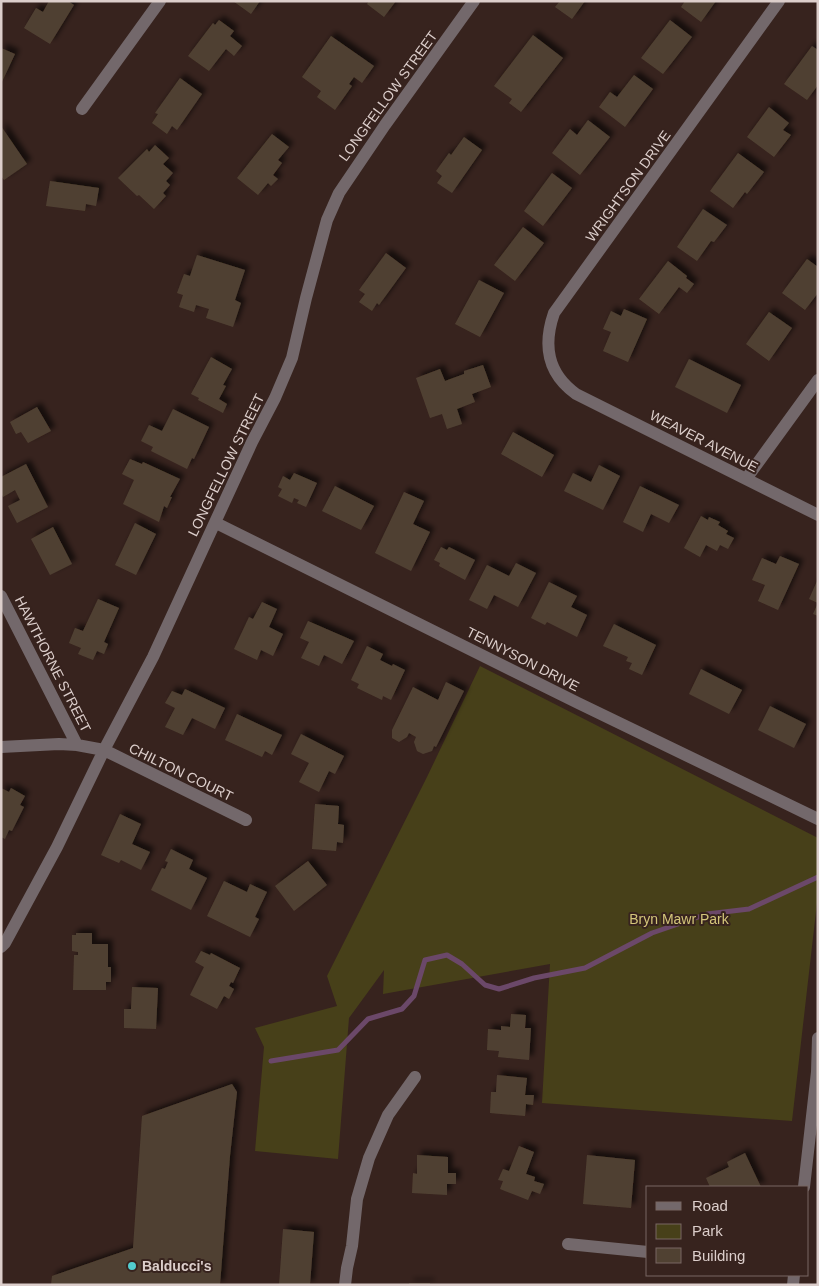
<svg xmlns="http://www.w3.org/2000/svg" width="819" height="1286" font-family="Helvetica,sans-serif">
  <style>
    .green { fill: #474019 }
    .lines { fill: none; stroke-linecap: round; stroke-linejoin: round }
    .stream { stroke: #6b4869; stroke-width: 5 }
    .building { fill: #504132; filter: url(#shadow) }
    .minor { stroke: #73686b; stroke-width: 12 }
    .poi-dot { fill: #52cdcf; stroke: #37231e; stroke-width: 2 }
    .labels { text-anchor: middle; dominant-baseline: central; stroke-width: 4; stroke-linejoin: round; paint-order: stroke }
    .street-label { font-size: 14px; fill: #dccecb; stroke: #37231e }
    .park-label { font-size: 14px; fill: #d3c57a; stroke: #37231e }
    .poi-label { font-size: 14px; font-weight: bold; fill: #dccecb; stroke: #37231e; text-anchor: start }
  </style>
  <defs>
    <filter id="shadow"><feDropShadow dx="4.5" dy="-4.5" stdDeviation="2.5" flood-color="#0009"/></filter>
  </defs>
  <rect width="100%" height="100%" fill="#37231e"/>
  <!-- green -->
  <path class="green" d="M480,666L818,838V894L792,1121L542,1103L550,964L383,994L384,970L349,1018L338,1159L255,1151L264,1047L255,1028L337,1006L327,976L427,777Z"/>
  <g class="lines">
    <!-- stream -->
    <path class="stream" d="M271,1061L338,1050L368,1019L402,1009L414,996L425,960L447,955L462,964L485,985L499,989L534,978L585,968L652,933L707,914L749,909L818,877"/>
  </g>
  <!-- building -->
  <path class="building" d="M49,1H68L74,5L50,44L24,28L36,8L43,12Z
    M233,1H260L251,14Z
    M369,1H396L384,17L367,4Z
    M560,1H585L572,19L555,7Z
    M685,1H716L701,22L681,7Z
    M219,20L234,31L230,36L242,46L234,56L226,49L209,71L188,56L213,23L215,25Z
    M670,20L692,37L663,74L641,58Z
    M533,35L563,58L521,112L509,103L512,99L494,86Z
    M331,36L374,66L362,83L354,77L349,84L352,86L335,110L317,97L321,91L302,77Z
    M812,46L818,50V85L807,100L784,84Z
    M1,48L15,54L1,84Z
    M634,75L653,89L625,127L599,107L610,92L617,97Z
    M180,78L202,94L177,130L172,126L167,134L152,123L158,114L155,113Z
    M769,107L789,123L783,130L791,135L774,157L747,137Z
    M588,120L610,137L580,175L552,153L570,129L577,135Z
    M1,126L27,164L4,180L1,176Z
    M272,134L289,147L278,160L282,163L273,175L278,179L271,186L268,183L258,195L237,178Z
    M464,137L482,150L452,193L437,183L442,176L436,171L449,153L451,155Z
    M155,145L169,158L163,164L173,173L166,181L170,185L163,193L166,196L154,209L139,195L137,196L118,178L147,149L149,152Z
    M738,153L764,172L747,194L745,192L733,208L710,191Z
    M552,173L572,188L543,226L524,211Z
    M50,181L99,188L96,206L86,204L85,211L46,206Z
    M703,209L727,225L714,242L711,241L697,261L677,247Z
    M523,227L544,243L515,281L494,265Z
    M386,253L406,268L379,305L377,303L372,311L359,302L365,294L359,290Z
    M197,255L245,270L235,300L241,303L233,327L206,318L209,309L196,305L194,312L179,307L183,295L177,293L184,274L190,276Z
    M807,259L818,267V293L805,310L782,293Z
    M668,261L687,276L686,278L694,284L687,293L679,287L659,314L639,299Z
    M479,280L504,293L480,337L455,324Z
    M624,309L647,319L628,362L603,351L611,332L603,329L611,311L621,316Z
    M769,312L792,328L769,361L746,344Z
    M211,357L232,369L223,385L226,386L219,399L227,404L223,413L198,400L199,398L191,394Z
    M689,359L741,385L727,413L675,387Z
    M483,365L491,387L472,394L475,402L457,409L462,424L447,429L442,414L430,418L416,378L440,369L445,381L464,374V371Z
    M37,407L51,431L28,443L21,432L16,434L10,422Z
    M173,409L209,427L194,459L192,458L187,469L151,451L153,447L141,441L149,425L162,431Z
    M513,432L554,455L542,477L501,454Z
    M130,459L142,464L143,462L180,479L170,497H172L167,508L164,506L159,522L123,504L134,480L122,474Z
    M26,464L48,507L17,523L8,506L20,500L15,490L3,497L1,493V477Z
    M599,465L620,476L603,510L564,491L573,473L591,482Z
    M294,473L317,483L306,507L297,503L299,500L294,498L292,503L278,496L282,489L278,487L283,476L290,480Z
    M335,486L374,506L361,530L322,511Z
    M640,486L679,505L669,523L651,514L643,532L623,522Z
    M404,492L424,501L413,524L430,532L411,571L375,553Z
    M701,516L708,520L709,517L720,522L718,525L728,531L726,534L734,538L728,549L720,545L717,551L706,545L700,557L684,548Z
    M135,523L156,534L136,575L115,565Z
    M53,527L72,564L50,575L31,539Z
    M441,547L447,550L449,547L475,560L465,580L439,566L440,563L434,560Z
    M780,556L799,564L778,610L758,601L765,585L752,580L762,558L776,564Z
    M516,563L536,573L518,607L494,595L487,609L469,600L487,565L509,576Z
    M818,579V616L813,614L818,603L809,599Z
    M549,582L577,596L571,607L587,615L577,637L547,622L545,625L531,618Z
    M98,599L119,608L104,642L108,644L104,654L97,651L93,660L78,654L81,648L69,643L75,628L83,631Z
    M262,602L277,609L269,627L283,634L273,656L261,650L257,660L234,649L249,617L253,619Z
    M308,621L354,641L342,664L324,655L319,666L301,658L309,642L300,638Z
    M614,624L656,645L642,675L629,669L632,663L626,661L628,657L603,646Z
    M367,646L383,654L380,660L392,666L393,664L405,670L391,700L383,696L382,700L357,688L359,684L351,680Z
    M701,669L742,690L729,714L689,694Z
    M446,682L464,691L436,747L434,746L432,751L423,754L417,751L414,742L416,737L409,733L407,737L399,742L392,738V730L413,687L438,700Z
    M185,689L225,708L215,729L192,718L183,735L165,727L175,708L165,703L172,691L182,695Z
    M770,706L806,724L794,748L758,730Z
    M237,714L282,735L272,755L265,751L262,757L225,740Z
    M301,734L344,756L335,774L329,771L319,792L299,782L309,763L291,754Z
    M1,788L9,792L11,788L25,796L20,805L24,807L12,831L9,830L5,839L1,837Z
    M315,804L339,806L338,824L344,825L343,843L337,842L336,851L312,849Z
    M120,814L141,824L132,844L150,852L141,870L121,860L119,863L101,855Z
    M171,849L193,860L189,869L207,878L191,910L151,890L162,868L165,869L168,862L165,861Z
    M308,861L327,885L294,911L275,886Z
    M224,881L247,892L250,884L267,892L255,917L259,919L250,937L207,916Z
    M76,933H92V944H108V967H111V982H106V990H73L74,955H78V952L72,951V935H76Z
    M201,951L210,955L211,953L240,968L233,983L231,982L229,986L234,989L229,999L224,996L217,1009L190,995L204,967L195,962Z
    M132,987L158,988L156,1029L124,1028V1009H131Z
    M511,1014L526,1015L525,1028H531L529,1060L498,1057L499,1051L487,1050L488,1029L501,1030V1026L510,1027Z
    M497,1075L527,1078L525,1095H534L533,1105L526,1104L525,1116L490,1113L491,1092H496Z
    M232,1084L237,1092L230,1156L220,1285H51L52,1276L133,1248L142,1116Z
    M519,1146L534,1152L526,1174L535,1177L534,1181L544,1184L540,1194L532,1191L528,1200L500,1189L503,1181L498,1180L503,1169L509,1171Z
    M745,1153L761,1187H710L706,1178L729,1167L727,1162Z
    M417,1155L448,1157V1173H456V1184H447V1195L412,1193L413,1173L417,1174Z
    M587,1155L635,1160L631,1208L583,1204Z
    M283,1229L314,1232L310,1285H279Z
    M409,1283H430V1285H409Z"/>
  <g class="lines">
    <!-- minor -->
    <path class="minor" d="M779,1L554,313C543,345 547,373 576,394L818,515
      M82,109L160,1
      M746,479L818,380
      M216,523L578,703L818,819
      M1,596L77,745
      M1,747L59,744L77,745L104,750L246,820
      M1,947L5,943L57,847L104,750L153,657L252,442L275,398L292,358L306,298L327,220L339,193L385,125L474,1
      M804,1187L817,1072L818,1038
      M568,1244L648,1252
      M345,1285L347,1268L352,1246L357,1199L369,1158L388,1115L415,1077
      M793,1285L794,1275"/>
  </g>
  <!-- markers -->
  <circle class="poi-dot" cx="132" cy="1266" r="5"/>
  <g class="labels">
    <!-- street labels -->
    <g class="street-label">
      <text transform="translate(388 96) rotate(-54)">LONGFELLOW STREET</text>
      <text transform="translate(628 186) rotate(-54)">WRIGHTSON DRIVE</text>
      <text transform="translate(704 441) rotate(27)">WEAVER AVENUE</text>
      <text transform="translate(226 465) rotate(-64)">LONGFELLOW STREET</text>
      <text transform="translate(523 659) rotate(27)">TENNYSON DRIVE</text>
      <text transform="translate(53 664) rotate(63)">HAWTHORNE STREET</text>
      <text transform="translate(181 772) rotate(26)">CHILTON COURT</text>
    </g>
    <!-- park labels -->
    <g class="park-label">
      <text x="679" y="919">Bryn Mawr Park</text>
    </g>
    <!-- poi labels -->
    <g class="poi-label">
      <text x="142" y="1266">Balducci's</text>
    </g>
  </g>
  <!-- border -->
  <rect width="819" height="1286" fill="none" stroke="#dccecb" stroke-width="5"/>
  <!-- legend -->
  <rect x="646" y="1186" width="162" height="90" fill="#37231e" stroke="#796763"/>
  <rect x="656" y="1202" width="25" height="8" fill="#73686b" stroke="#796763"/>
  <text x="692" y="1211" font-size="15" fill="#dccecb">Road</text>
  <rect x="656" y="1224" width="25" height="15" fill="#474019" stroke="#796763"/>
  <text x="692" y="1236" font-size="15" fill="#dccecb">Park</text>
  <rect x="656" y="1248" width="25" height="15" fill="#504132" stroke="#796763"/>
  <text x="692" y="1261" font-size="15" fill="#dccecb">Building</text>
</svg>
